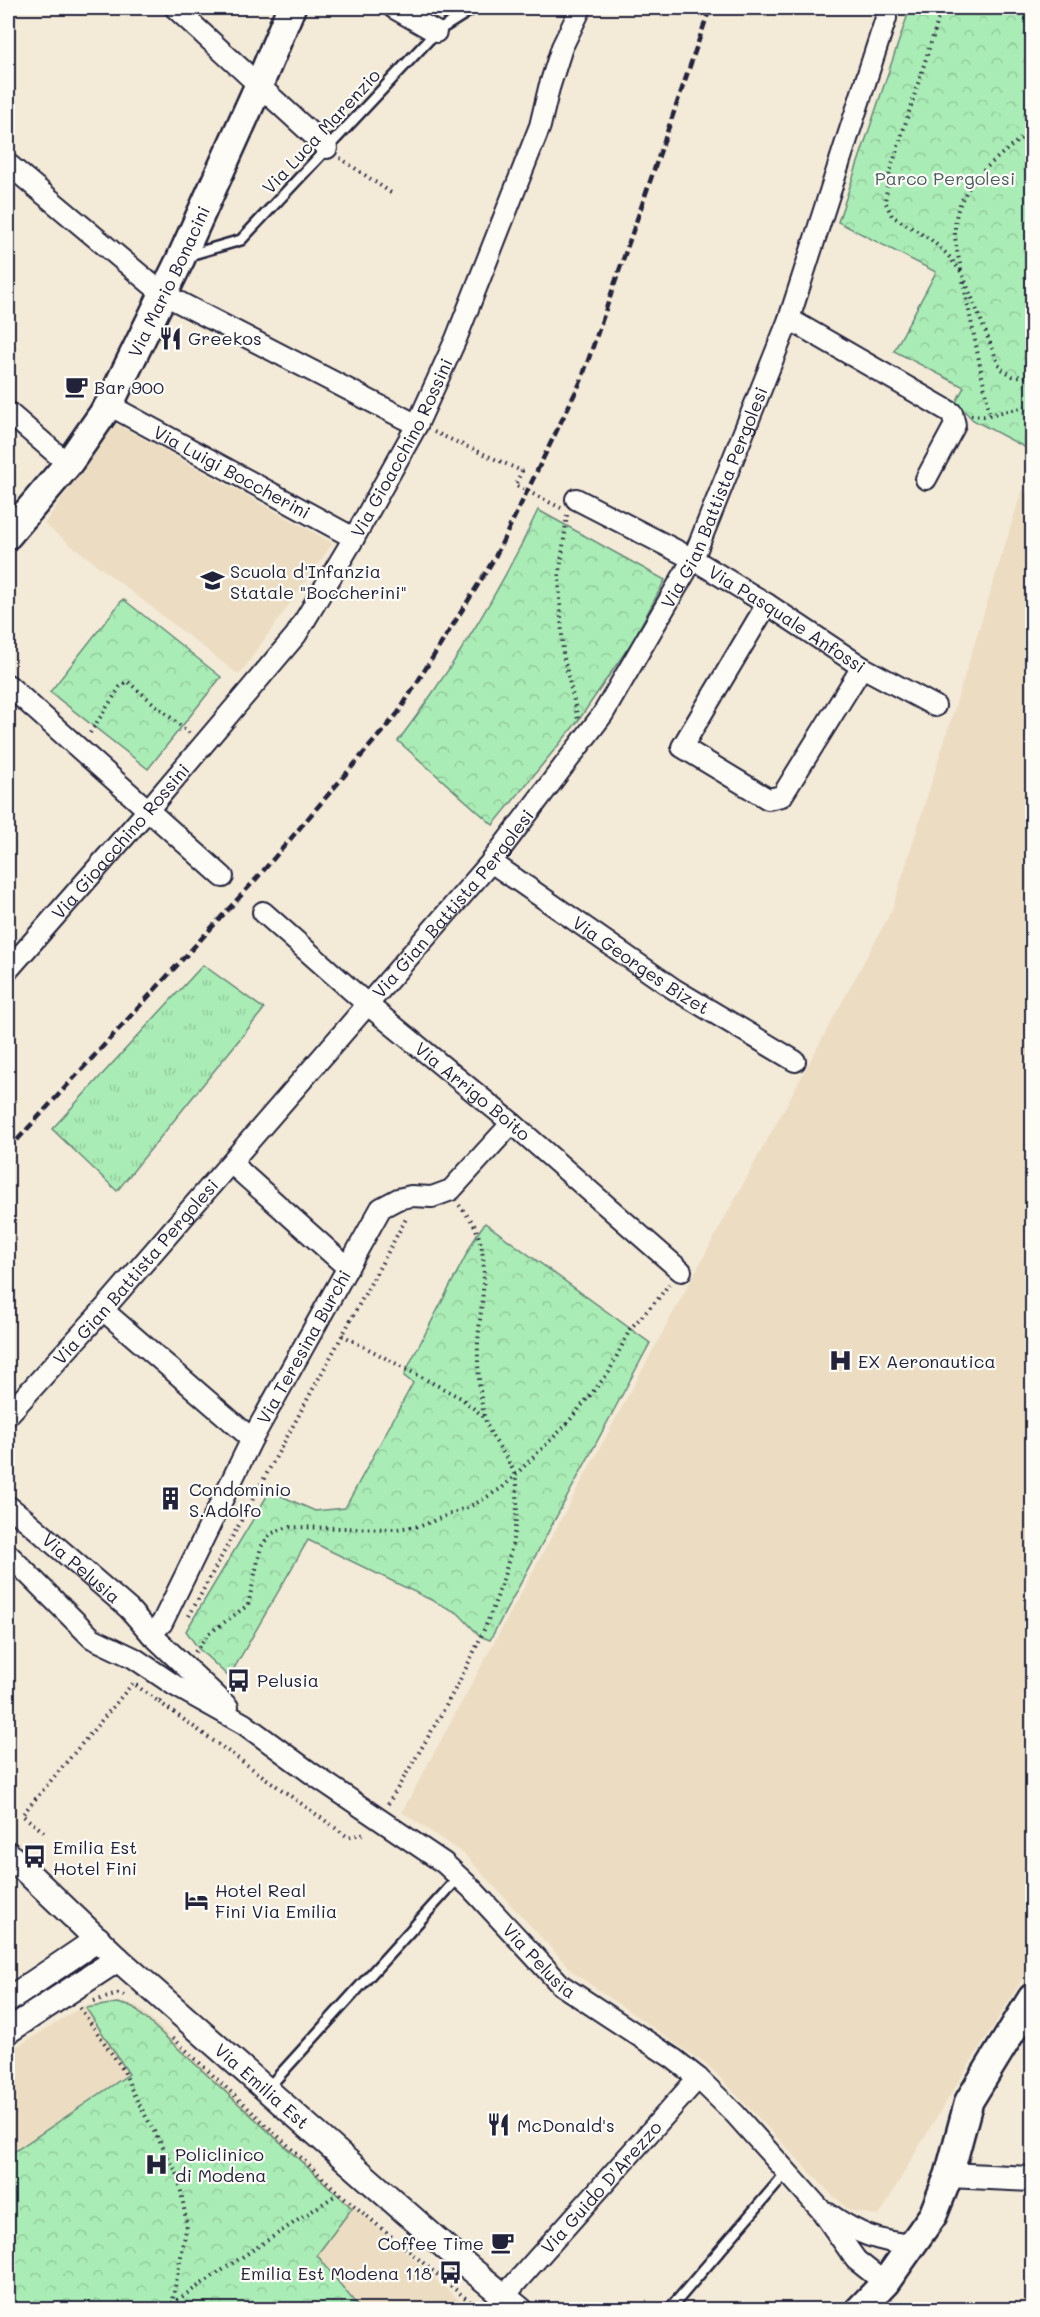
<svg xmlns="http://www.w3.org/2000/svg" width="1040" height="2317" font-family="Mali,sans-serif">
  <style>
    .built { fill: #ecddc2 }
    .grass { fill: url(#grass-tufts); stroke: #668778; stroke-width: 1.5 }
    .forest { fill: url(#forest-crowns); stroke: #668778; stroke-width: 1.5 }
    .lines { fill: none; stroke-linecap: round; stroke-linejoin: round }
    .service-casing { stroke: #22223b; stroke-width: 14 }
    .minor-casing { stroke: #22223b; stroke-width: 24 }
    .tertiary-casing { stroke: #22223b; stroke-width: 28 }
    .secondary-casing { stroke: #22223b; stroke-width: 32 }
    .path { stroke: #22223b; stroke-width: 4; stroke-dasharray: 1.5 4.5; stroke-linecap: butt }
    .service { stroke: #fdfcf7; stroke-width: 9 }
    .minor { stroke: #fdfcf7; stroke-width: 20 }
    .tertiary { stroke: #fdfcf7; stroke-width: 24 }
    .secondary { stroke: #fdfcf7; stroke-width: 27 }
    .rail { stroke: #22223b; stroke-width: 4.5; stroke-dasharray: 9 4.5; stroke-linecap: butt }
    .labels { text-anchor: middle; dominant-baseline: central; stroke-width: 4.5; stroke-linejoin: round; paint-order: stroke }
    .street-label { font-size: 18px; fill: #22223b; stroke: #fdfcf7 }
    .park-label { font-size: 18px; fill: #4b5f60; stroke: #fdfcf7 }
    .poi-label { font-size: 18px; fill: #22223b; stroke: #fdfcf7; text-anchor: start }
  </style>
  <defs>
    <pattern id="grass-tufts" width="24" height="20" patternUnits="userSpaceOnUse" patternTransform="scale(1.5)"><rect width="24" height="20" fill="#aaecb5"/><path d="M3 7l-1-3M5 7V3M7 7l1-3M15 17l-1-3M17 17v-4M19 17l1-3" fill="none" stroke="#92ca9d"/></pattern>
    <pattern id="forest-crowns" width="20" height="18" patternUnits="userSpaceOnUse" patternTransform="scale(1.5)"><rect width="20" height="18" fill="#aaecb5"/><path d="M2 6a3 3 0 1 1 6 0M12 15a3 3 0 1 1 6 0" fill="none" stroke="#92ca9d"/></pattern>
  </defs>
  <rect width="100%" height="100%" fill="#f3ead8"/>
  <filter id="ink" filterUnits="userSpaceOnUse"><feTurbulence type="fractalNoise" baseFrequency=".0167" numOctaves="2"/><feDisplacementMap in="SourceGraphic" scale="12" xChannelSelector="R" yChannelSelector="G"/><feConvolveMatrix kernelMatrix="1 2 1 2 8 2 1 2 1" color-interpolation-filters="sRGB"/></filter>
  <g filter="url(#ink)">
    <!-- built -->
    <path class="built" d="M115,423L333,543L239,675L44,524Z
      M1022,490L1032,496V1964L931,2126L879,2216L849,2210L830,2193L711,2068L574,1973L465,1855L402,1812L892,910Z
      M117,2002L137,2006L322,2177L469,2309L8,2310V2052L83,2006Z"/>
    <!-- grass -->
    <path class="grass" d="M203,965L264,1009L117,1191L52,1129Z"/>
    <!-- forest -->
    <path class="forest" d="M910,8H1032V451L973,420L956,402L964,387L894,351L936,272L838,222Z
      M538,510L665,580L632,642L578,721L493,825L398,741C452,669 500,592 538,510Z
      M123,599L221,677L148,769L50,692Z
      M485,1223L650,1343L490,1640L480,1636L458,1613L308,1540L229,1677L198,1648L186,1631L270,1491L315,1511L345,1508L413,1383L404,1376L411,1361L477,1234Z
      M117,2003L133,2007L352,2208L317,2255L360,2309H8V2156L129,2074L86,2008Z"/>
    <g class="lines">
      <defs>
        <path id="service" d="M186,256L241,240L436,32L474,8
          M267,2089L459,1877
          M669,2310L787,2172"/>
        <g id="minor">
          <path d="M175,8L327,148"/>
          <path d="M394,8L436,32"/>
          <path d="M8,164L163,294L417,425"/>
          <path d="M789,319L952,413L955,425L926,479"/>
          <path id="s1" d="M109,405L354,538"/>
          <path d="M8,412L68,464"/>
          <path id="s2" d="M576,499L693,559L767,604L862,667L935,706"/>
          <path d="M767,604L682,747L768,799L782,796L862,667"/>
          <path d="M8,685L223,877"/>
          <path id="s3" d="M491,862L674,989L795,1061"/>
          <path id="s4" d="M263,912L368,1005L512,1123L681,1271"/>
          <path id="s5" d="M8,970L148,810L296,635L354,538L417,425L456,339L540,126L549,88L562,47L581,8"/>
          <path d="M231,1163L348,1268"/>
          <path d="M103,1310L252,1439"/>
          <path id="s6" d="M8,1415L103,1310L491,862L603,714L693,559L789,319L886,18"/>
          <path id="s7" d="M8,1506L26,1520L129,1609L151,1634L228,1707"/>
          <path id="s8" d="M8,1554L92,1638L134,1658L174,1685L244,1724L311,1773L444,1863L472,1889L561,1985L674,2059L698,2078L735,2114L821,2210L856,2260L885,2283"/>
          <path id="s9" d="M151,1634L162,1623L252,1439L381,1208L398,1199L411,1196L432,1197L451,1190L512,1123"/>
          <path d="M829,2214C858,2234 877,2241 912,2245"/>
          <path id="s10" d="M504,2296L698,2078"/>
        </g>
        <g id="tertiary">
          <path id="s11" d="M8,1854L118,1959L460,2260L521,2310"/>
          <path d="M8,2000L98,1939"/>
          <path d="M8,2031L118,1959"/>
          <path d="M949,2175L1032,2179"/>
        </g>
        <g id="secondary">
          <path id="s12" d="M8,535L68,464L109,405L181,258L259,85L291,8"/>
          <path d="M859,2310L885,2283L933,2215L949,2175L969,2101L1032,1998"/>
        </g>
      </defs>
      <!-- service casing -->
      <use href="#service" class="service-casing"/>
      <!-- minor casing -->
      <use href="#minor" class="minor-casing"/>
      <!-- tertiary casing -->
      <use href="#tertiary" class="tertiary-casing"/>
      <!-- secondary casing -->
      <use href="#secondary" class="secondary-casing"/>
      <!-- path -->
      <path class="path" d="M942,8L890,172L885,201L892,216L930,239L947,254L962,273L1000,368L1013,376L1032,377
        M340,158L394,195
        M961,270C959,258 955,245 955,233C953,185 1000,157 1032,129
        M963,281L990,415
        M971,415L984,416L1032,406
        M434,432L522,471L515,485L561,508
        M567,515L559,579L563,654L578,719
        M90,733L120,687L127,681L189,733
        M342,1335L461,1398L484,1417
        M189,1616L407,1217
        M195,1652L207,1635L248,1605L261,1547L270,1534L288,1527L394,1529L421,1526L475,1504L502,1488L565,1426L609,1372L630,1329L658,1299L669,1284
        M159,1702L348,1837L366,1833
        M388,1804C440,1717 522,1591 517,1487C516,1463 493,1444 486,1422C481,1408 478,1374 478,1359C476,1316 494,1269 475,1227C472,1220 464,1212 459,1205
        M44,1832L22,1815L133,1683L159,1702L163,1697
        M94,2001L118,1994L127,1997
        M80,2008L124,2071L133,2093L178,2175L187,2225L172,2303
        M173,2038L339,2193L480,2310
        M162,2310L339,2193"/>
      <!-- service -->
      <use href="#service" class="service"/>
      <!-- minor -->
      <use href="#minor" class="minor"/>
      <!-- tertiary -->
      <use href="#tertiary" class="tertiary"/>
      <!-- secondary -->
      <use href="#secondary" class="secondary"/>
      <!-- rail -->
      <path class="rail" d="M8,1150L257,878L398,713L494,559L581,381L710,8"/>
    </g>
  </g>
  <!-- icons -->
  <defs>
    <symbol id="restaurant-bare" viewBox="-9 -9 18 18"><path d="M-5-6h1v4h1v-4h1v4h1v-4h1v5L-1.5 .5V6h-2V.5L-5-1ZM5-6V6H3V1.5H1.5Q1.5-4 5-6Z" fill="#22223b" stroke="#fdfcf7" stroke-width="2.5" paint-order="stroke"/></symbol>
    <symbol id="cafe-bare" viewBox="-9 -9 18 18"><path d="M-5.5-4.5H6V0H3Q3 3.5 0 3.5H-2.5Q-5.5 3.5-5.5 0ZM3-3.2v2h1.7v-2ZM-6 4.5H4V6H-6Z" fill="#22223b" stroke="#fdfcf7" stroke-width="2.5" paint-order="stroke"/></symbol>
    <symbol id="school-bare" viewBox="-9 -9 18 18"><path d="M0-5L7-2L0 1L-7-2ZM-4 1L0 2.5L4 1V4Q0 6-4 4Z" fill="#22223b" stroke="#fdfcf7" stroke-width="2.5" paint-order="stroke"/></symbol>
    <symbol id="hospital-bare" viewBox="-9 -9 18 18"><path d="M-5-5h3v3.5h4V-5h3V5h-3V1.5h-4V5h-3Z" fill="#22223b" stroke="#fdfcf7" stroke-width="2.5" paint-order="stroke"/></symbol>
    <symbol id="building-bare" viewBox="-9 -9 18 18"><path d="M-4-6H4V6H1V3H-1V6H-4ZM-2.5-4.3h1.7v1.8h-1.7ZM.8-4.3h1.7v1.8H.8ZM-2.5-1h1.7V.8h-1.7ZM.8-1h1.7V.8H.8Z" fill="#22223b" stroke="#fdfcf7" stroke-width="2.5" paint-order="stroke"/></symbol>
    <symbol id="bus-bare" viewBox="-9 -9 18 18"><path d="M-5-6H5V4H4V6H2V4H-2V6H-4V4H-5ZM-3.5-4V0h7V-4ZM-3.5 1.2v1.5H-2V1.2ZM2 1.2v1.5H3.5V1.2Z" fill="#22223b" stroke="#fdfcf7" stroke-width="2.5" paint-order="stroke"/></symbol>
    <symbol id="hotel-bare" viewBox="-9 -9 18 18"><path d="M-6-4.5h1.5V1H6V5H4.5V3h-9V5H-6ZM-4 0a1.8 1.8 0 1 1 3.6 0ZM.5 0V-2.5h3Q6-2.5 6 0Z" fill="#22223b" stroke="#fdfcf7" stroke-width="2.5" paint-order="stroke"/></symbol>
  </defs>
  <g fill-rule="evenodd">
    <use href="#restaurant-bare" x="154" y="322" width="33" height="33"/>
    <use href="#cafe-bare" x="60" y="370" width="33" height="33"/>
    <use href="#school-bare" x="196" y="564" width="33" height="33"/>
    <use href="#hospital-bare" x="824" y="1344" width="33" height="33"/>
    <use href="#building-bare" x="154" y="1482" width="33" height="33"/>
    <use href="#bus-bare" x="222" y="1664" width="33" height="33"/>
    <use href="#bus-bare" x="18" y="1840" width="33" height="33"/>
    <use href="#hotel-bare" x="180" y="1884" width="33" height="33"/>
    <use href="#restaurant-bare" x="482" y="2108" width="33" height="33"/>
    <use href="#hospital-bare" x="140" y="2148" width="33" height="33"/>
    <use href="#cafe-bare" x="486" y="2226" width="33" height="33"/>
    <use href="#bus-bare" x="434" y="2256" width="33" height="33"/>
  </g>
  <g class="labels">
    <!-- street labels -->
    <g class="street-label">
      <text transform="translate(321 131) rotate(-47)">Via Luca Marenzio</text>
      <text stroke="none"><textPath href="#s12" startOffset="302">Via Mario Bonacini</textPath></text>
      <text stroke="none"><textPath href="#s5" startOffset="657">Via Gioacchino Rossini</textPath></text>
      <text stroke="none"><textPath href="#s1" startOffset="140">Via Luigi Boccherini</textPath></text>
      <text stroke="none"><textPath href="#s6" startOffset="1164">Via Gian Battista Pergolesi</textPath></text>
      <text stroke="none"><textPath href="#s2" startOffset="243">Via Pasquale Anfossi</textPath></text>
      <text stroke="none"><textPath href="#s5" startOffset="171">Via Gioacchino Rossini</textPath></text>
      <text stroke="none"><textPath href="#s6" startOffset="678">Via Gian Battista Pergolesi</textPath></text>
      <text stroke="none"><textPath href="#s3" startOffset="182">Via Georges Bizet</textPath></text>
      <text stroke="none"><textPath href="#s4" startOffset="276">Via Arrigo Boito</textPath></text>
      <text stroke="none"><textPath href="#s6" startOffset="192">Via Gian Battista Pergolesi</textPath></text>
      <text stroke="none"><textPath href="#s9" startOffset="326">Via Teresina Burchi</textPath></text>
      <text stroke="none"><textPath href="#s7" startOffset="96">Via Pelusia</textPath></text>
      <text stroke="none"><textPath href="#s8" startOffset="674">Via Pelusia</textPath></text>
      <text stroke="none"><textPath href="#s11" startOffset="344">Via Emilia Est</textPath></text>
      <text stroke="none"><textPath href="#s10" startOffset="146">Via Guido D'Arezzo</textPath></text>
    </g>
    <!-- park labels -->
    <g class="park-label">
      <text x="945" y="178">Parco Pergolesi</text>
    </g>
    <!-- poi labels -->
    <g class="poi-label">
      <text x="188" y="338">Greekos</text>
      <text x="94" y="387">Bar 900</text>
      <text x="230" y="571">Scuola d'Infanzia<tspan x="230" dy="21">Statale "Boccherini"</tspan></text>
      <text x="858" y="1361">EX Aeronautica</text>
      <text x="189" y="1489">Condominio<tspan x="189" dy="21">S.Adolfo</tspan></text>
      <text x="257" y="1680">Pelusia</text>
      <text x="53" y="1847">Emilia Est<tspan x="53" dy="21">Hotel Fini</tspan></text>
      <text x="215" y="1890">Hotel Real<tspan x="215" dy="21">Fini Via Emilia</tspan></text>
      <text x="517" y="2125">McDonald's</text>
      <text x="175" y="2154">Policlinico<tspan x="175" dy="21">di Modena</tspan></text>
      <text x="484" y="2243" text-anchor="end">Coffee Time</text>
      <text x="432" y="2273" text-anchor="end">Emilia Est Modena 118</text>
    </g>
  </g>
  <!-- margin -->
  <rect width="1040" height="2317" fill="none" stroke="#fdfcf7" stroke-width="30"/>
  <rect x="15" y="15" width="1010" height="2287" fill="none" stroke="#22223b" stroke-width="2" filter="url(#ink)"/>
</svg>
